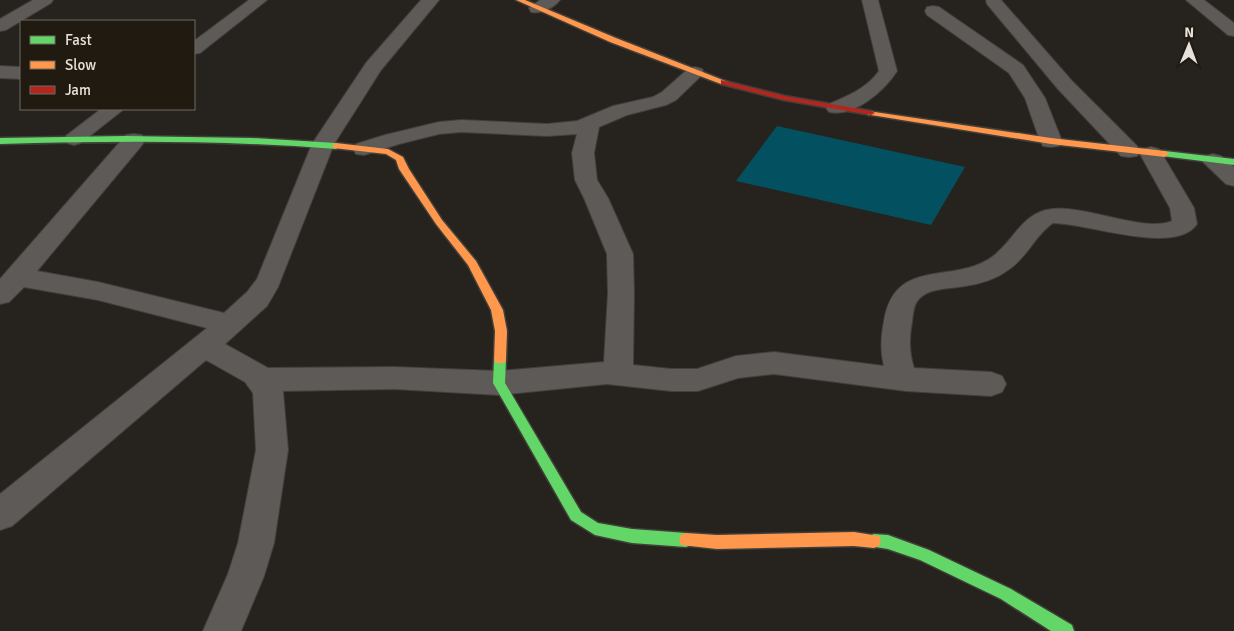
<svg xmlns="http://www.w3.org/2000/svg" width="1234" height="631" font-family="Signika,sans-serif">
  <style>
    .water { fill: #035160 }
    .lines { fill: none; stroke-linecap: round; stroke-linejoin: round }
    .street-casing { stroke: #423f3b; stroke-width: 2 }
    .fast-casing { stroke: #423f3b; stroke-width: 3 }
    .slow-casing { stroke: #423f3b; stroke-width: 3 }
    .jam-casing { stroke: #423f3b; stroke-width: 3 }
    .street { fill: #5d5a57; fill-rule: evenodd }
    .fast { fill: #63d668; fill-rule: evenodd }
    .slow { fill: #ff974d; fill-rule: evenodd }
    .jam { fill: #b3261e; fill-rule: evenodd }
  </style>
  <rect width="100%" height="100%" fill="#26231e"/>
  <!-- water -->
  <path class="water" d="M777,126L965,167L931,225L736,181Z"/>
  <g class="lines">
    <defs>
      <path id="street" d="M33,0H53L51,3L6,30L0,31V19Z
        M249,0H267L200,53L194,54V41Z
        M421,0H439L381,70L334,144L278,287L267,306L225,344L268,368L394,367L499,371L604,362L608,293L607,254L584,198L575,180L572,153L577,134L547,136L461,132L439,134L399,144L364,155L356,154L353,149L356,144L385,135L439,122L461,120L547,124L577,121L613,106L653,97L662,92L688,69L695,67L702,69L704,73L676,100L666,105L627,115L599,127L594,153L597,180L608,198L633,254L634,293L633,365L671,369H697L736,356L774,352L884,366C880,351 881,336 884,321C895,256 953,285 992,257C1014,241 1022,212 1052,209C1086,205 1144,233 1172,221L1170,208L1140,154L1143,149L1151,147L1159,149L1194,208L1197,224C1176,256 1087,223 1053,223C1035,235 1027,258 1008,270C996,279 980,284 965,286C950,289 929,287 918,300C913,306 913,315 912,322C909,338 909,353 914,368L991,372L1002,376L1006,384L1002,392L991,396L906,391L774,374L738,378L698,391H671L607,384L499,395L394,389L283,391L288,450L274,543L264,576L241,631H203L228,574L238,543L256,450L253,393L245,382L206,360L12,526L0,530V494L207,328L98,300L24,287L9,302L0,304V279L126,135L134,134L142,135L145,140L142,145L37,271L98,282L224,313L247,292L257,279L312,144L366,63Z
        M540,0H560C554,8 541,14 531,12L529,8Z
        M862,0H878L897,71C885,90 854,118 829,112L826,108L829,104C848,96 867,88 879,71Z
        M986,0H1001L1072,81L1137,146L1140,151L1137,156L1129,157L1121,156L1058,89L987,4Z
        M1186,0H1204L1234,23V36L1228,35Z
        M933,6L939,7L1023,65L1045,98L1062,141L1059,146L1051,147L1043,146L1040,141L1025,98L1009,73L927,15L925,11L927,7Z
        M0,66L21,67V79L0,78Z
        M101,109H124L81,143L74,145L67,143L63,139L67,135Z
        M1213,154L1221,156L1234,167V186L1226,184L1202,161L1205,156Z"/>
      <path id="fast" d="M126,136L252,138L336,143L340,146L336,149C224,140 112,141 0,144V138Z
        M1165,151L1234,159V165L1162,156V152Z
        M500,356L504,357L506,360L505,383L581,512L598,523L632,529L686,533L691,535L693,540L691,545L686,547L632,543L595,535L571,520L493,383L494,360L496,357Z
        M874,534L888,535L929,550L1011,589L1072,625L1074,631H1051L1001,599L920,560L888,549L869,546L867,541L869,536Z"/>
      <path id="slow" d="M516,0H525L616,38L728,82L721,84L610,42Z
        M868,111L1051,138L1165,151L1169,154L1165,157L1051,144L871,115H868Z
        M336,143L388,149L403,157L409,169L442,220L476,261L503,310L507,331L506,360L504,363H496L494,360L495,331L491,310L468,265L436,224L399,169L396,160L386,154L333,148V144Z
        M854,532L879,536L881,541L879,546L874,548L854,546L717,549L681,545L679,540L681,535L686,533L717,535Z"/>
      <path id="jam" d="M721,80L785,96L871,111L875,113L871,115L784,100L721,84Z"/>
    </defs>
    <!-- street casing -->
    <use href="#street" class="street-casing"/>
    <!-- fast casing -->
    <use href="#fast" class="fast-casing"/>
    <!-- slow casing -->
    <use href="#slow" class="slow-casing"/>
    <!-- jam casing -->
    <use href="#jam" class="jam-casing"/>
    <!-- street -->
    <use href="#street" class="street"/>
    <!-- fast -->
    <use href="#fast" class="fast"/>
    <!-- slow -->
    <use href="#slow" class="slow"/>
    <!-- jam -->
    <use href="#jam" class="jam"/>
  </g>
  <!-- legend -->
  <rect x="20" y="20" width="175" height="90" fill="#201a11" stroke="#6f6a62"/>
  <rect x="30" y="36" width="25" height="8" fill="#63d668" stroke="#6f6a62"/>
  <text x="65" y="45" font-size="15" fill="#e6e1db">Fast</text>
  <rect x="30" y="61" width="25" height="8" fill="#ff974d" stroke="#6f6a62"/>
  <text x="65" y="70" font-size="15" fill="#e6e1db">Slow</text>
  <rect x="30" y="86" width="25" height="8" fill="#b3261e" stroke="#6f6a62"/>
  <text x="65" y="95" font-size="15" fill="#e6e1db">Jam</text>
  <!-- north arrow -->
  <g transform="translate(1189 45) rotate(1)" stroke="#201a11" stroke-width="4" paint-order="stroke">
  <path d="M0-4L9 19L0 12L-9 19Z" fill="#e6e1db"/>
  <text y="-8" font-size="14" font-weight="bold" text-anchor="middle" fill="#e6e1db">N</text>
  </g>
</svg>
